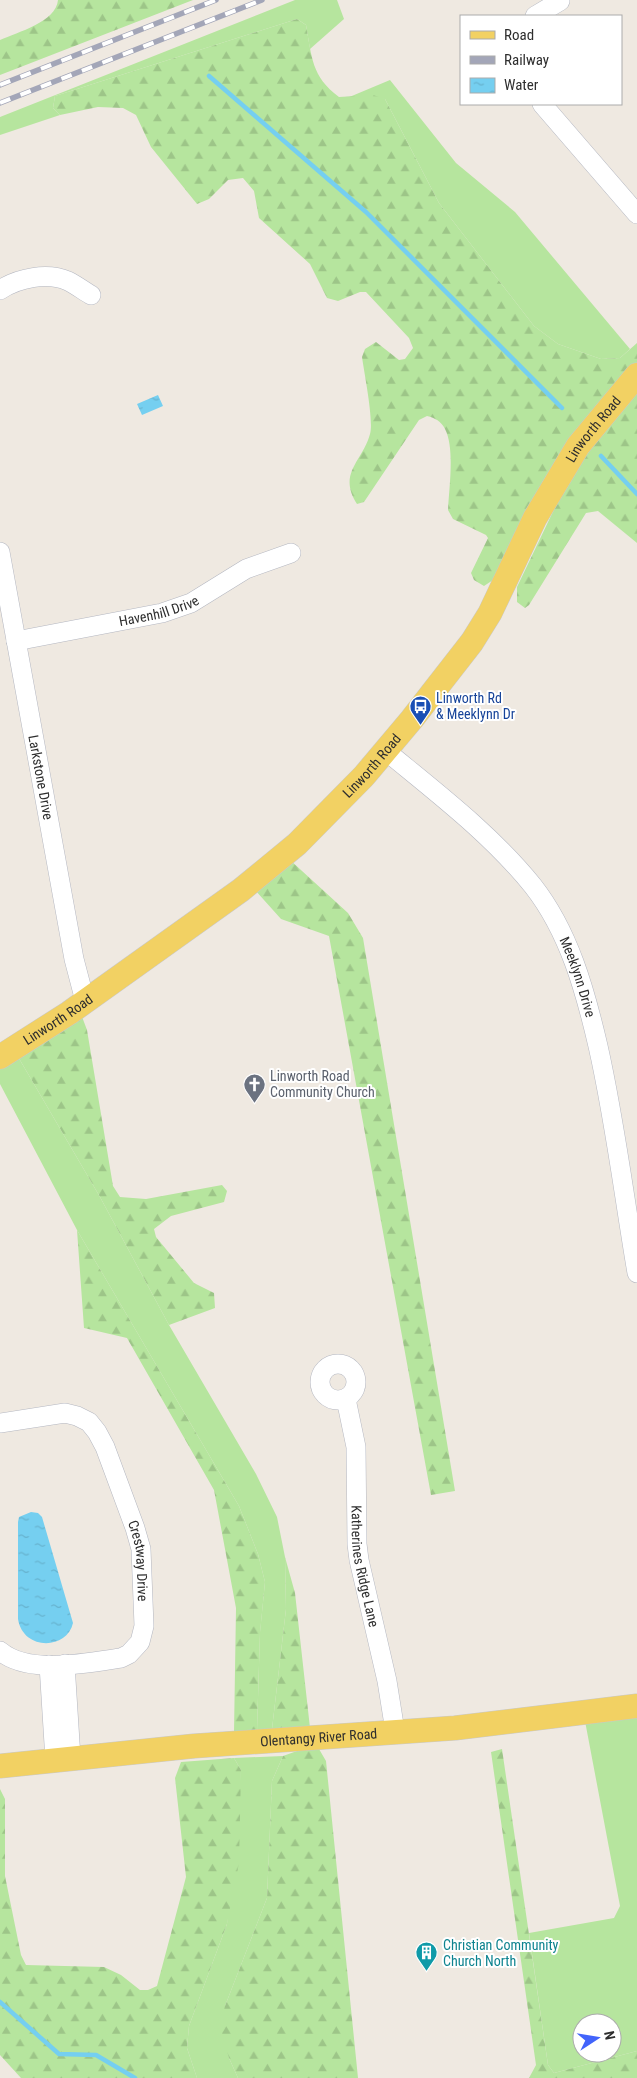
<svg xmlns="http://www.w3.org/2000/svg" width="637" height="2078" font-family="'Roboto Condensed',sans-serif">
  <style>
    .grass { fill: #b6e59e; fill-rule: evenodd }
    .forest { fill: url(#forest-firs) }
    .water { fill: url(#water-ripples) }
    .lines { fill: none; stroke-linecap: round; stroke-linejoin: round }
    .stream { stroke: #75cff0; stroke-width: 4.5 }
    .minor-casing { stroke: #b4b7c1; stroke-width: 20 }
    .major-casing { stroke: #c9c9c9; stroke-width: 25 }
    .minor { stroke: #fff; stroke-width: 19 }
    .major { stroke: #f2d163; stroke-width: 24 }
    .rail-casing { stroke: #a3a6b8; stroke-width: 5.5 }
    .rail { stroke: #fff; stroke-width: 4; stroke-dasharray: 11; stroke-linecap: butt }
    .labels { text-anchor: middle; dominant-baseline: central; stroke-width: 4; stroke-linejoin: round; paint-order: stroke }
    .street-label { font-size: 14px; fill: #2e2e2e; stroke: #fff }
    .transit-label { font-size: 14px; fill: #164399; stroke: #fff; text-anchor: start }
    .worship-label { font-size: 14px; fill: #5b616d; stroke: #fff; text-anchor: start }
    .culture-label { font-size: 14px; fill: #0d838f; stroke: #fff; text-anchor: start }
  </style>
  <defs>
    <pattern id="forest-firs" width="22" height="20" patternUnits="userSpaceOnUse" patternTransform="scale(1.25)"><rect width="22" height="20" fill="#b6e59e"/><path d="M5 1l3.5 6h-7zM16 11l3.5 6h-7z" fill="#9dc588"/></pattern>
    <pattern id="water-ripples" width="26" height="14" patternUnits="userSpaceOnUse" patternTransform="scale(1.25)"><rect width="26" height="14" fill="#75cff0"/><path d="M2 4q2-2 4 0t4 0M15 11q2-2 4 0t4 0" fill="none" stroke="#66b2ce"/></pattern>
  </defs>
  <rect width="100%" height="100%" fill="#efe9e1"/>
  <!-- grass -->
  <path class="grass" d="M295,0H337L344,19L310,49L306,25L297,19L55,96L53,108L60,115L0,135V117Z
    M390,80L456,163L515,212L630,349L620,358L601,359L558,344L534,326L439,203L385,99L347,98Z
    M17,1055L100,1197L169,1325L256,1474L277,1517L285,1557L286,1609L272,1729L257,1730L260,1632L265,1582L258,1554L239,1506L77,1230L0,1084V1066Z
    M637,1713V2051L554,2073L548,2065L529,1933L614,1918L620,1906L585,1721ZM582,2023H612V2053H582Z
    M283,1756L272,1781L267,1898L225,2006L229,2058L238,2078H197L187,2048L189,2026L227,1924L241,1770L234,1758Z"/>
  <!-- forest -->
  <path class="forest" d="M58,0H193L0,75V40C18,32 56,22 58,0Z
    M297,19L306,25C312,57 311,76 339,97L373,95L385,99L439,203L534,326L558,344L601,359L620,358L637,343V365L496,578L484,586L474,580L471,573L488,538L486,535L453,519L448,510C449,488 455,448 445,429C441,421 435,418 427,416L419,420L364,502L357,504C337,473 363,461 370,434C374,421 364,372 362,357L365,349L376,342L399,360L405,359L413,348L409,338L366,292H360L338,301L327,298L310,264L259,218L254,191L243,178L228,180L209,199L197,204L151,147L136,115L123,108L98,107L60,115L53,108L55,96Z
    M637,389V543L598,511L586,513L529,605L525,608L517,602V587L570,476Z
    M290,860L348,913L363,938L455,1491L431,1495L329,936L281,919L255,890Z
    M81,1014L87,1030L113,1186L120,1197L146,1199L222,1185L227,1191L224,1202L171,1216L154,1229L156,1237L194,1283L214,1293L215,1308L169,1325L100,1197L17,1055Z
    M77,1230L239,1506L258,1554L265,1582L260,1633L257,1730L234,1732L236,1608L214,1490L127,1338L84,1328Z
    M285,1557L295,1593L310,1728L272,1729L286,1609Z
    M319,1749L326,1761L358,2078H238L229,2058L220,2026L225,2006L267,1898L272,1781L283,1756L297,1751Z
    M502,1749L548,2065L554,2073L637,2051V2078H529L536,2065L491,1752Z
    M234,1758L241,1770L239,1863L227,1924L189,2026L187,2048L197,2078H21L0,2055V1789L5,1799V1876L21,1955L26,1965L104,1967L121,1975L140,1990H148L157,1986L186,1877L175,1778L181,1762Z"/>
  <!-- water -->
  <path class="water" d="M158,395L163,406L142,415L137,404Z
    M31,1512L38,1513L42,1517L73,1623C67,1650 23,1651 18,1619V1522L19,1517Z"/>
  <g class="lines">
    <!-- stream -->
    <path class="stream" d="M209,76L366,212L562,408
      M601,456L637,494
      M0,2002L59,2054L96,2055L135,2078"/>
    <defs>
      <g id="minor">
        <path d="M535,16L560,1"/>
        <path d="M542,104L637,214"/>
        <path d="M0,290C18,278 47,272 68,281C76,285 84,291 91,295"/>
        <path id="s1" d="M0,552L74,959L85,1001"/>
        <path id="s2" d="M16,641L162,613L191,603L246,569L291,553"/>
        <path id="s3" d="M386,751C437,793 491,834 533,886C569,932 585,990 598,1046C615,1121 624,1197 637,1273"/>
        <circle cx="338" cy="1382" r="18"/>
        <path id="s4" d="M346,1399L356,1447L357,1544L359,1560L387,1681L395,1731"/>
        <path id="s5" d="M0,1423L65,1413L77,1416L89,1422L97,1432L105,1447L135,1528L141,1549L144,1626L140,1642L129,1654L121,1658C87,1663 28,1675 0,1651"/>
        <path d="M65,1664L71,1758"/>
        <path d="M49,1665L55,1760"/>
      </g>
      <g id="major">
        <path id="s6" d="M0,1057L69,1013L241,890L297,844L364,776L412,719L472,642L490,613L535,518L578,446L637,375"/>
        <path id="s7" d="M0,1766L194,1746L455,1728L637,1706"/>
      </g>
    </defs>
    <!-- minor casing -->
    <use href="#minor" class="minor-casing"/>
    <!-- major casing -->
    <use href="#major" class="major-casing"/>
    <!-- minor -->
    <use href="#minor" class="minor"/>
    <!-- major -->
    <use href="#major" class="major"/>
    <defs>
      <path id="rail" d="M0,85L216,0
        M0,103L262,0"/>
    </defs>
    <!-- rail casing -->
    <use href="#rail" class="rail-casing"/>
    <!-- rail -->
    <use href="#rail" class="rail"/>
  </g>
  <!-- icons -->
  <defs>
    <symbol id="bus-pin" viewBox="-11 -11 22 30"><path d="M0 17L-7.5 6A9.5 9.5 0 1 1 7.5 6Z" fill="#1a4fb4" stroke="#fff"/><path d="M-5-6H5V4H4V6H2V4H-2V6H-4V4H-5ZM-3.5-4V0h7V-4ZM-3.5 1.2v1.5H-2V1.2ZM2 1.2v1.5H3.5V1.2Z" fill="#fff"/></symbol>
    <symbol id="church-pin" viewBox="-11 -11 22 30"><path d="M0 17L-7.5 6A9.5 9.5 0 1 1 7.5 6Z" fill="#6b7280" stroke="#fff"/><path d="M-1.2-6h2.4v3.5h3.3v2.4h-3.3V6h-2.4V-.1h-3.3v-2.4h3.3Z" fill="#fff"/></symbol>
    <symbol id="building-pin" viewBox="-11 -11 22 30"><path d="M0 17L-7.5 6A9.5 9.5 0 1 1 7.5 6Z" fill="#0f9aa8" stroke="#fff"/><path d="M-4-6H4V6H1V3H-1V6H-4ZM-2.5-4.3h1.7v1.8h-1.7ZM.8-4.3h1.7v1.8H.8ZM-2.5-1h1.7V.8h-1.7ZM.8-1h1.7V.8H.8Z" fill="#fff"/></symbol>
  </defs>
  <g fill-rule="evenodd">
    <use href="#bus-pin" x="408" y="694" width="25" height="34"/>
    <use href="#church-pin" x="242" y="1072" width="25" height="34"/>
    <use href="#building-pin" x="414" y="1940" width="25" height="34"/>
  </g>
  <g class="labels">
    <!-- street labels -->
    <g class="street-label">
      <text stroke="none"><textPath href="#s6" startOffset="879">Linworth Road</textPath></text>
      <text stroke="none"><textPath href="#s2" startOffset="146">Havenhill Drive</textPath></text>
      <text stroke="none"><textPath href="#s6" startOffset="474">Linworth Road</textPath></text>
      <text stroke="none"><textPath href="#s1" startOffset="229">Larkstone Drive</textPath></text>
      <text stroke="none"><textPath href="#s3" startOffset="302">Meeklynn Drive</textPath></text>
      <text stroke="none"><textPath href="#s6" startOffset="69">Linworth Road</textPath></text>
      <text stroke="none"><textPath href="#s5" startOffset="241">Crestway Drive</textPath></text>
      <text stroke="none"><textPath href="#s4" startOffset="169">Katherines Ridge Lane</textPath></text>
      <text stroke="none"><textPath href="#s7" startOffset="320">Olentangy River Road</textPath></text>
    </g>
    <!-- transit labels -->
    <g class="transit-label">
      <text x="436" y="698">Linworth Rd<tspan x="436" dy="16">&amp; Meeklynn Dr</tspan></text>
    </g>
    <!-- worship labels -->
    <g class="worship-label">
      <text x="270" y="1076">Linworth Road<tspan x="270" dy="16">Community Church</tspan></text>
    </g>
    <!-- culture labels -->
    <g class="culture-label">
      <text x="443" y="1945">Christian Community<tspan x="443" dy="16">Church North</tspan></text>
    </g>
  </g>
  <!-- legend -->
  <rect x="460" y="15" width="162" height="90" fill="#ffffff" stroke="#ababab"/>
  <rect x="470" y="31" width="25" height="8" fill="#f2d163" stroke="#ababab"/>
  <text x="504" y="40" font-size="15" fill="#2e2e2e">Road</text>
  <rect x="470" y="56" width="25" height="8" fill="#a3a6b8" stroke="#ababab"/>
  <text x="504" y="65" font-size="15" fill="#2e2e2e">Railway</text>
  <rect x="470" y="78" width="25" height="15" fill="url(#water-ripples)" stroke="#ababab"/>
  <text x="504" y="90" font-size="15" fill="#2e2e2e">Water</text>
  <!-- north arrow -->
  <g transform="translate(597 2038) rotate(78)"><circle r="24" fill="#ffffff" stroke="#ababab"/>
  <path d="M0-4L9 19L0 12L-9 19Z" fill="#4264fb"/>
  <text y="-8" font-size="14" font-weight="bold" text-anchor="middle" fill="#2e2e2e">N</text>
  </g>
</svg>
